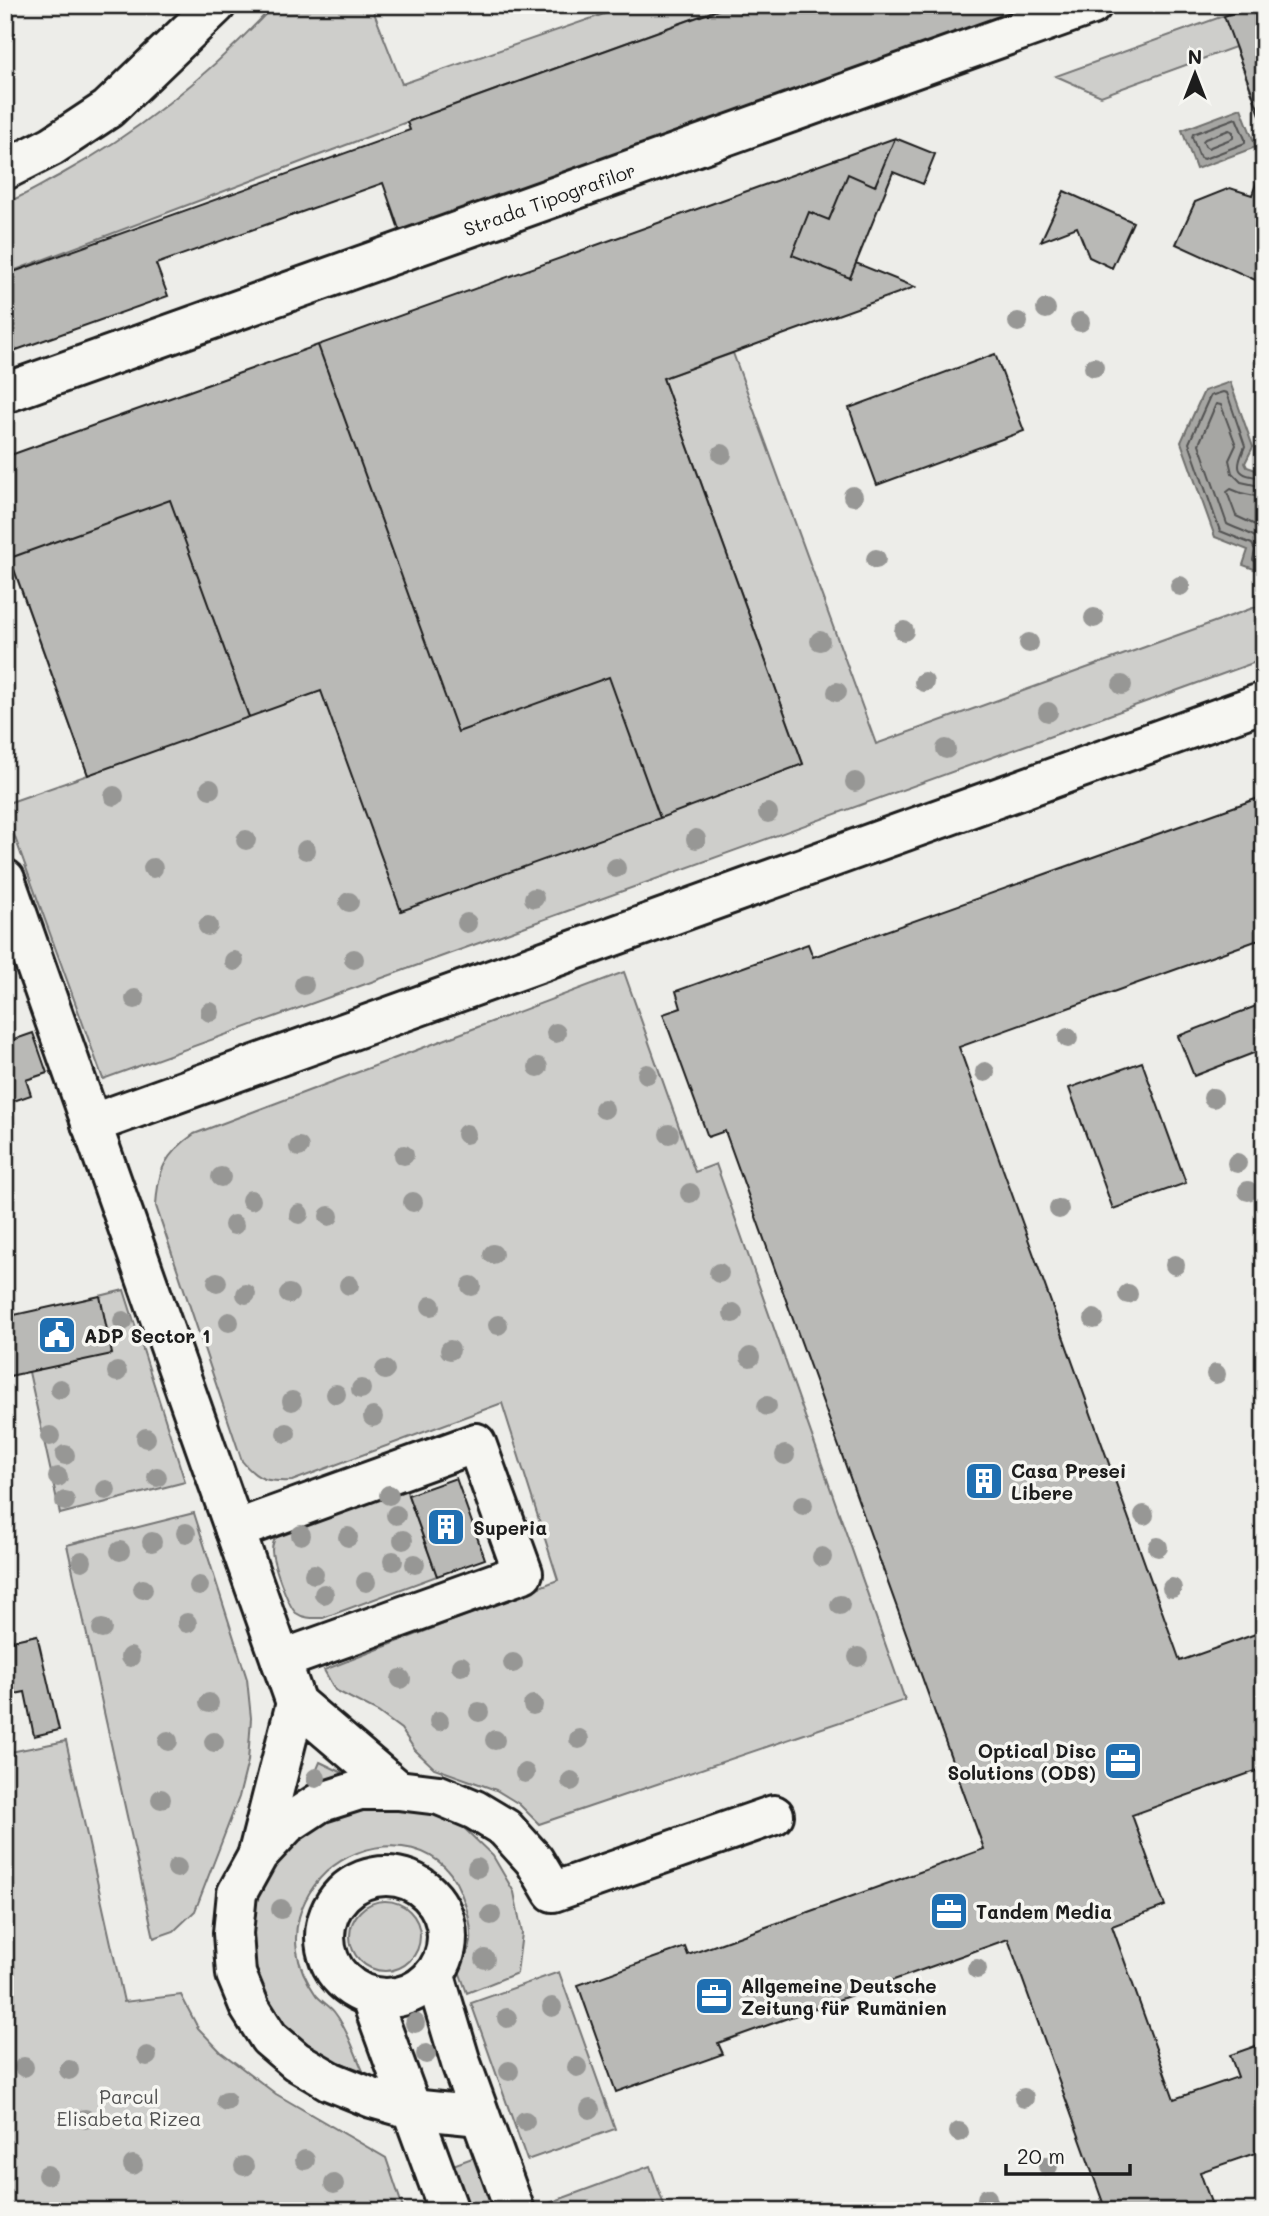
<svg xmlns="http://www.w3.org/2000/svg" width="1269" height="2216" font-family="Mali,sans-serif">
  <style>
    .green { fill: #cececb; stroke: #757574; stroke-width: 2 }
    .water { fill: #a6a6a3; stroke: #6f6f6d; stroke-width: 2 }
    .lines { fill: none; stroke-linecap: round; stroke-linejoin: round }
    .shore { stroke: #535352; stroke-width: 2 }
    .building { fill: #b9b9b6; stroke: #1c1c1c; stroke-width: 2 }
    .minor-casing { stroke: #1c1c1c; stroke-width: 44 }
    .minor { stroke: #f6f6f2; stroke-width: 38 }
    .tree { fill: #979795 }
    .labels { text-anchor: middle; dominant-baseline: central; stroke-width: 7; stroke-linejoin: round; paint-order: stroke }
    .street-label { font-size: 19px; fill: #1c1c1c; stroke: #f6f6f2 }
    .poi-label { font-size: 19px; font-weight: bold; fill: #1c1c1c; stroke: #f6f6f2; text-anchor: start }
    .park-label { font-size: 19px; fill: #515151; stroke: #f6f6f2 }
  </style>
  <rect width="100%" height="100%" fill="#edede9"/>
  <filter id="ink" filterUnits="userSpaceOnUse"><feTurbulence type="fractalNoise" baseFrequency=".0143" numOctaves="2"/><feDisplacementMap in="SourceGraphic" scale="14" xChannelSelector="R" yChannelSelector="G"/><feConvolveMatrix kernelMatrix="1 2 1 2 8 2 1 2 1" color-interpolation-filters="sRGB"/></filter>
  <g filter="url(#ink)">
    <!-- green -->
    <path class="green" d="M274,5H371L402,84L630,5H731L407,122L5,274V203C25,196 43,184 62,174C142,130 212,72 274,5Z
      M1254,5H1264V126L1235,47L1101,96L1056,76Z
      M733,353L876,744L1264,604V659L103,1079L5,810V804L88,775L5,545L660,817L803,764L663,378Z
      M624,972L695,1172L716,1164L905,1700L539,1824L519,1804L496,1790L434,1768L415,1750L401,1729L378,1712L335,1690L324,1670L558,1580L502,1403L292,1481C267,1482 257,1480 242,1461L156,1206C158,1170 164,1155 194,1134Z
      M124,1290L185,1482L60,1514L29,1372L100,1296Z
      M404,1484L437,1576L323,1618C314,1618 304,1619 296,1613C288,1606 272,1561 272,1550C272,1542 276,1536 280,1529Z
      M194,1513L247,1679L251,1718L248,1761L239,1797L195,1911L174,1931L154,1938L67,1545Z
      M66,1741L124,2002L181,1995L198,2028L221,2052L276,2094L386,2158L404,2211H5V1753Z
      M320,1762L364,1783L301,1807Z
      M350,1808L426,1809L463,1827L493,1856L514,1892L522,1933L517,1973L467,1993L459,1971C463,1962 470,1951 471,1941C472,1929 469,1916 465,1904C461,1892 455,1877 445,1867C407,1830 342,1846 314,1886C301,1904 293,1928 297,1951C299,1966 307,1982 316,1995C322,2002 330,2006 335,2013C347,2028 355,2054 363,2071C338,2062 313,2054 293,2035C242,1985 237,1894 291,1843C308,1827 329,1818 350,1808Z
      M350 1936a35 35 0 1 1 70 0a35 35 0 1 1-70 0Z
      M559,1972L615,2129L527,2160L471,2003Z
      M475,2157L495,2211H466L450,2166Z
      M650,2166L666,2211H533V2209Z"/>
    <!-- water -->
    <path class="water" d="M1241,108L1256,147L1196,169L1182,130Z
      M1230,382L1253,447L1245,463L1247,467L1262,472L1264,476V571L1262,572L1243,565L1248,550L1215,537L1181,442L1204,391Z"/>
    <g class="lines">
      <!-- shore -->
      <path class="shore" d="M1236,118L1245,139V143L1204,159L1200,158L1192,137L1193,134Z
        M1229,130L1233,132V138L1208,148L1205,146L1203,141L1205,139Z
        M1264,478C1235,475 1235,470 1245,446L1227,393L1223,392L1210,396L1189,443L1220,531L1252,544L1255,550L1253,560L1264,565
        M1264,487L1241,482L1232,473L1229,460L1236,445L1221,405L1216,404L1199,444L1227,524C1244,533 1262,533 1264,555
        M1264,498L1241,493L1231,489L1227,492L1236,516L1264,529"/>
    </g>
    <!-- building -->
    <path class="building" d="M435,5H457L438,12Z
      M731,5H1040L401,235L383,183L156,264L168,296L5,354V275L410,130L407,122Z
      M1254,5H1264V125L1224,16Z
      M895,138L935,154L923,184L893,172L850,278L792,255L809,212L829,220L848,174L875,186Z
      M895,138L875,186L848,174L829,220L809,212L792,255L850,278L856,263L915,287L663,378L803,764L660,818L609,677L458,732L318,345Z
      M1264,172V284L1176,244L1195,202L1230,188L1252,195L1260,173Z
      M1064,191L1133,222L1112,268L1089,257L1077,227L1041,241Z
      M318,345L458,732L609,677L660,818L401,911L321,691L249,717L170,500L10,558L5,545V457Z
      M995,354L1024,431L877,485L849,408Z
      M170,500L249,717L88,775L10,558Z
      M1264,796V938L959,1047L1180,1661L1264,1631V1768L1132,1815L1165,1906L1112,1926L1174,2099L1238,2077L1230,2055L1264,2043V2150L1200,2172L1214,2211H1106L1008,1939L718,2043L723,2054L616,2092L578,1985L685,1947L688,1955L984,1849L725,1131L708,1137L663,1014L681,1008L676,991L808,944L813,957Z
      M1264,1003V1049L1194,1076L1178,1036Z
      M5,1018L13,1040L33,1033L47,1073L26,1080L31,1095L5,1104Z
      M1142,1062L1186,1183L1113,1209L1069,1088Z
      M100,1296L112,1354L5,1377V1317Z
      M456,1478L485,1559L437,1576L408,1495Z
      M37,1635L59,1730L34,1736L25,1692L5,1696V1642Z"/>
    <g class="lines">
      <defs>
        <g id="minor">
          <path d="M5,170L52,146L108,109L216,5"/>
          <path id="s1" d="M5,393L1092,5"/>
          <path d="M5,879L296,1703L398,1790"/>
          <path d="M91,1124L1264,702"/>
          <path d="M235,1530L476,1443L523,1573L281,1660"/>
          <path d="M258,1853L296,1703"/>
          <circle cx="386" cy="1937" r="61"/>
          <path d="M435,1976L461,2063L515,2211"/>
          <path d="M370,1996L449,2211"/>
          <path d="M480,2116L411,2109L372,2098L330,2081L296,2061L269,2038L250,2008L236,1974L233,1933L237,1893L258,1855L287,1824L319,1803L360,1790H398L439,1795L475,1810L505,1828L534,1860L553,1892L774,1815"/>
        </g>
      </defs>
      <!-- minor casing -->
      <use href="#minor" class="minor-casing"/>
      <!-- minor -->
      <use href="#minor" class="minor"/>
    </g>
    <!-- trees -->
    <g class="tree">
      <circle cx="1046" cy="309" r="10"/>
      <circle cx="1018" cy="322" r="10"/>
      <circle cx="1080" cy="322" r="10"/>
      <circle cx="1094" cy="367" r="10"/>
      <circle cx="722" cy="454" r="10"/>
      <circle cx="853" cy="496" r="10"/>
      <circle cx="876" cy="559" r="10"/>
      <circle cx="1180" cy="586" r="10"/>
      <circle cx="1094" cy="618" r="10"/>
      <circle cx="904" cy="631" r="10"/>
      <circle cx="820" cy="641" r="10"/>
      <circle cx="1029" cy="643" r="10"/>
      <circle cx="924" cy="682" r="10"/>
      <circle cx="1122" cy="685" r="10"/>
      <circle cx="837" cy="692" r="10"/>
      <circle cx="1048" cy="712" r="10"/>
      <circle cx="946" cy="749" r="10"/>
      <circle cx="855" cy="782" r="10"/>
      <circle cx="210" cy="789" r="10"/>
      <circle cx="114" cy="796" r="10"/>
      <circle cx="768" cy="813" r="10"/>
      <circle cx="696" cy="839" r="10"/>
      <circle cx="246" cy="840" r="10"/>
      <circle cx="306" cy="850" r="10"/>
      <circle cx="153" cy="868" r="10"/>
      <circle cx="616" cy="868" r="10"/>
      <circle cx="534" cy="898" r="10"/>
      <circle cx="349" cy="902" r="10"/>
      <circle cx="467" cy="923" r="10"/>
      <circle cx="208" cy="926" r="10"/>
      <circle cx="354" cy="959" r="10"/>
      <circle cx="234" cy="961" r="10"/>
      <circle cx="304" cy="985" r="10"/>
      <circle cx="135" cy="999" r="10"/>
      <circle cx="210" cy="1012" r="10"/>
      <circle cx="556" cy="1033" r="10"/>
      <circle cx="1068" cy="1038" r="10"/>
      <circle cx="538" cy="1067" r="10"/>
      <circle cx="985" cy="1072" r="10"/>
      <circle cx="647" cy="1074" r="10"/>
      <circle cx="1213" cy="1098" r="10"/>
      <circle cx="604" cy="1109" r="10"/>
      <circle cx="466" cy="1134" r="10"/>
      <circle cx="669" cy="1134" r="10"/>
      <circle cx="299" cy="1147" r="10"/>
      <circle cx="404" cy="1155" r="10"/>
      <circle cx="1237" cy="1163" r="10"/>
      <circle cx="221" cy="1177" r="10"/>
      <circle cx="1248" cy="1191" r="10"/>
      <circle cx="690" cy="1193" r="10"/>
      <circle cx="251" cy="1200" r="10"/>
      <circle cx="413" cy="1202" r="10"/>
      <circle cx="1059" cy="1209" r="10"/>
      <circle cx="299" cy="1214" r="10"/>
      <circle cx="329" cy="1216" r="10"/>
      <circle cx="234" cy="1225" r="10"/>
      <circle cx="493" cy="1254" r="10"/>
      <circle cx="1175" cy="1265" r="10"/>
      <circle cx="719" cy="1273" r="10"/>
      <circle cx="217" cy="1282" r="10"/>
      <circle cx="349" cy="1285" r="10"/>
      <circle cx="471" cy="1286" r="10"/>
      <circle cx="246" cy="1294" r="10"/>
      <circle cx="289" cy="1294" r="10"/>
      <circle cx="1128" cy="1294" r="10"/>
      <circle cx="431" cy="1306" r="10"/>
      <circle cx="733" cy="1313" r="10"/>
      <circle cx="1094" cy="1319" r="10"/>
      <circle cx="123" cy="1321" r="10"/>
      <circle cx="229" cy="1322" r="10"/>
      <circle cx="498" cy="1325" r="10"/>
      <circle cx="450" cy="1350" r="10"/>
      <circle cx="750" cy="1357" r="10"/>
      <circle cx="385" cy="1370" r="10"/>
      <circle cx="117" cy="1372" r="10"/>
      <circle cx="1216" cy="1374" r="10"/>
      <circle cx="60" cy="1389" r="10"/>
      <circle cx="361" cy="1389" r="10"/>
      <circle cx="336" cy="1394" r="10"/>
      <circle cx="292" cy="1401" r="10"/>
      <circle cx="767" cy="1406" r="10"/>
      <circle cx="373" cy="1417" r="10"/>
      <circle cx="286" cy="1433" r="10"/>
      <circle cx="50" cy="1436" r="10"/>
      <circle cx="146" cy="1438" r="10"/>
      <circle cx="65" cy="1455" r="10"/>
      <circle cx="785" cy="1455" r="10"/>
      <circle cx="58" cy="1477" r="10"/>
      <circle cx="157" cy="1477" r="10"/>
      <circle cx="106" cy="1490" r="10"/>
      <circle cx="389" cy="1495" r="10"/>
      <circle cx="65" cy="1501" r="10"/>
      <circle cx="803" cy="1505" r="10"/>
      <circle cx="396" cy="1515" r="10"/>
      <circle cx="1144" cy="1515" r="10"/>
      <circle cx="186" cy="1533" r="10"/>
      <circle cx="301" cy="1535" r="10"/>
      <circle cx="348" cy="1537" r="10"/>
      <circle cx="403" cy="1540" r="10"/>
      <circle cx="152" cy="1542" r="10"/>
      <circle cx="1158" cy="1547" r="10"/>
      <circle cx="120" cy="1551" r="10"/>
      <circle cx="822" cy="1557" r="10"/>
      <circle cx="82" cy="1561" r="10"/>
      <circle cx="393" cy="1561" r="10"/>
      <circle cx="415" cy="1564" r="10"/>
      <circle cx="314" cy="1574" r="10"/>
      <circle cx="366" cy="1582" r="10"/>
      <circle cx="199" cy="1586" r="10"/>
      <circle cx="1172" cy="1588" r="10"/>
      <circle cx="143" cy="1589" r="10"/>
      <circle cx="324" cy="1594" r="10"/>
      <circle cx="840" cy="1605" r="10"/>
      <circle cx="187" cy="1623" r="10"/>
      <circle cx="102" cy="1629" r="10"/>
      <circle cx="130" cy="1657" r="10"/>
      <circle cx="858" cy="1657" r="10"/>
      <circle cx="513" cy="1663" r="10"/>
      <circle cx="461" cy="1666" r="10"/>
      <circle cx="401" cy="1679" r="10"/>
      <circle cx="209" cy="1703" r="10"/>
      <circle cx="533" cy="1705" r="10"/>
      <circle cx="479" cy="1712" r="10"/>
      <circle cx="439" cy="1721" r="10"/>
      <circle cx="579" cy="1739" r="10"/>
      <circle cx="495" cy="1740" r="10"/>
      <circle cx="168" cy="1741" r="10"/>
      <circle cx="214" cy="1742" r="10"/>
      <circle cx="525" cy="1773" r="10"/>
      <circle cx="316" cy="1778" r="10"/>
      <circle cx="571" cy="1781" r="10"/>
      <circle cx="161" cy="1799" r="10"/>
      <circle cx="177" cy="1868" r="10"/>
      <circle cx="477" cy="1868" r="10"/>
      <circle cx="281" cy="1909" r="10"/>
      <circle cx="491" cy="1915" r="10"/>
      <circle cx="485" cy="1959" r="10"/>
      <circle cx="977" cy="1969" r="10"/>
      <circle cx="552" cy="2007" r="10"/>
      <circle cx="507" cy="2018" r="10"/>
      <circle cx="415" cy="2023" r="10"/>
      <circle cx="426" cy="2054" r="10"/>
      <circle cx="147" cy="2056" r="10"/>
      <circle cx="24" cy="2067" r="10"/>
      <circle cx="577" cy="2067" r="10"/>
      <circle cx="69" cy="2070" r="10"/>
      <circle cx="509" cy="2071" r="10"/>
      <circle cx="1024" cy="2098" r="10"/>
      <circle cx="226" cy="2101" r="10"/>
      <circle cx="590" cy="2109" r="10"/>
      <circle cx="85" cy="2119" r="10"/>
      <circle cx="525" cy="2121" r="10"/>
      <circle cx="959" cy="2132" r="10"/>
      <circle cx="305" cy="2160" r="10"/>
      <circle cx="133" cy="2165" r="10"/>
      <circle cx="244" cy="2166" r="10"/>
      <circle cx="1048" cy="2166" r="10"/>
      <circle cx="47" cy="2175" r="10"/>
      <circle cx="334" cy="2184" r="10"/>
      <circle cx="987" cy="2198" r="10"/>
    </g>
  </g>
  <!-- icons -->
  <defs>
    <symbol id="civic-square" viewBox="-11 -11 22 22"><rect x="-9" y="-9" width="18" height="18" rx="4" fill="#1f6fb2" stroke="#f6f6f2"/><path d="M-.6-6.5H3V-4.5H.6V-3L4-1V1h2V6H-6V1h2V-1L-.6-3ZM-1.2 2.5V6h2.4V2.5Z" fill="#fff"/></symbol>
    <symbol id="building-square" viewBox="-11 -11 22 22"><rect x="-9" y="-9" width="18" height="18" rx="4" fill="#1f6fb2" stroke="#f6f6f2"/><path d="M-4-6H4V6H1V3H-1V6H-4ZM-2.5-4.3h1.7v1.8h-1.7ZM.8-4.3h1.7v1.8H.8ZM-2.5-1h1.7V.8h-1.7ZM.8-1h1.7V.8H.8Z" fill="#fff"/></symbol>
    <symbol id="office-square" viewBox="-11 -11 22 22"><rect x="-9" y="-9" width="18" height="18" rx="4" fill="#1f6fb2" stroke="#f6f6f2"/><path d="M-6-3h4V-5.5h4V-3h4V5H-6ZM-1-4.5V-3h2v-1.5ZM-6 0V1H6V0Z" fill="#fff"/></symbol>
  </defs>
  <g fill-rule="evenodd">
    <use href="#civic-square" x="35" y="1313" width="44" height="44"/>
    <use href="#building-square" x="962" y="1459" width="44" height="44"/>
    <use href="#building-square" x="424" y="1505" width="44" height="44"/>
    <use href="#office-square" x="1101" y="1739" width="44" height="44"/>
    <use href="#office-square" x="927" y="1889" width="44" height="44"/>
    <use href="#office-square" x="692" y="1974" width="44" height="44"/>
  </g>
  <g class="labels">
    <!-- street labels -->
    <g class="street-label">
      <text stroke="none"><textPath href="#s1" startOffset="578">Strada Tipografilor</textPath></text>
    </g>
    <!-- poi labels -->
    <g class="poi-label">
      <text x="84" y="1335">ADP Sector 1</text>
      <text x="1011" y="1470">Casa Presei<tspan x="1011" dy="22">Libere</tspan></text>
      <text x="473" y="1527">Superia</text>
      <text x="1096" y="1750" text-anchor="end">Optical Disc<tspan x="1096" dy="22">Solutions (ODS)</tspan></text>
      <text x="976" y="1911">Tandem Media</text>
      <text x="741" y="1985">Allgemeine Deutsche<tspan x="741" dy="22">Zeitung für Rumänien</tspan></text>
    </g>
    <!-- park labels -->
    <g class="park-label">
      <text x="129" y="2096">Parcul<tspan x="129" dy="22">Elisabeta Rizea</tspan></text>
    </g>
  </g>
  <!-- margin -->
  <rect width="1269" height="2216" fill="none" stroke="#f6f6f2" stroke-width="28"/>
  <rect x="14" y="14" width="1241" height="2188" fill="none" stroke="#1c1c1c" stroke-width="2.5" filter="url(#ink)"/>
  <!-- north arrow -->
  <g transform="translate(1195 74)" stroke="#f6f6f2" stroke-width="5" paint-order="stroke">
  <path d="M0-5L12 26L0 18L-12 26Z" fill="#1c1c1c"/>
  <text y="-10" font-size="19" font-weight="bold" text-anchor="middle" fill="#1c1c1c">N</text>
  </g>
  <!-- scale -->
  <path d="M1006 2164v10h124v-10" fill="none" stroke="#1c1c1c" stroke-width="3.5"/>
  <text x="1017" y="2164" font-size="21" fill="#1c1c1c" stroke="#f6f6f2" stroke-width="5" paint-order="stroke">20 m</text>
</svg>
